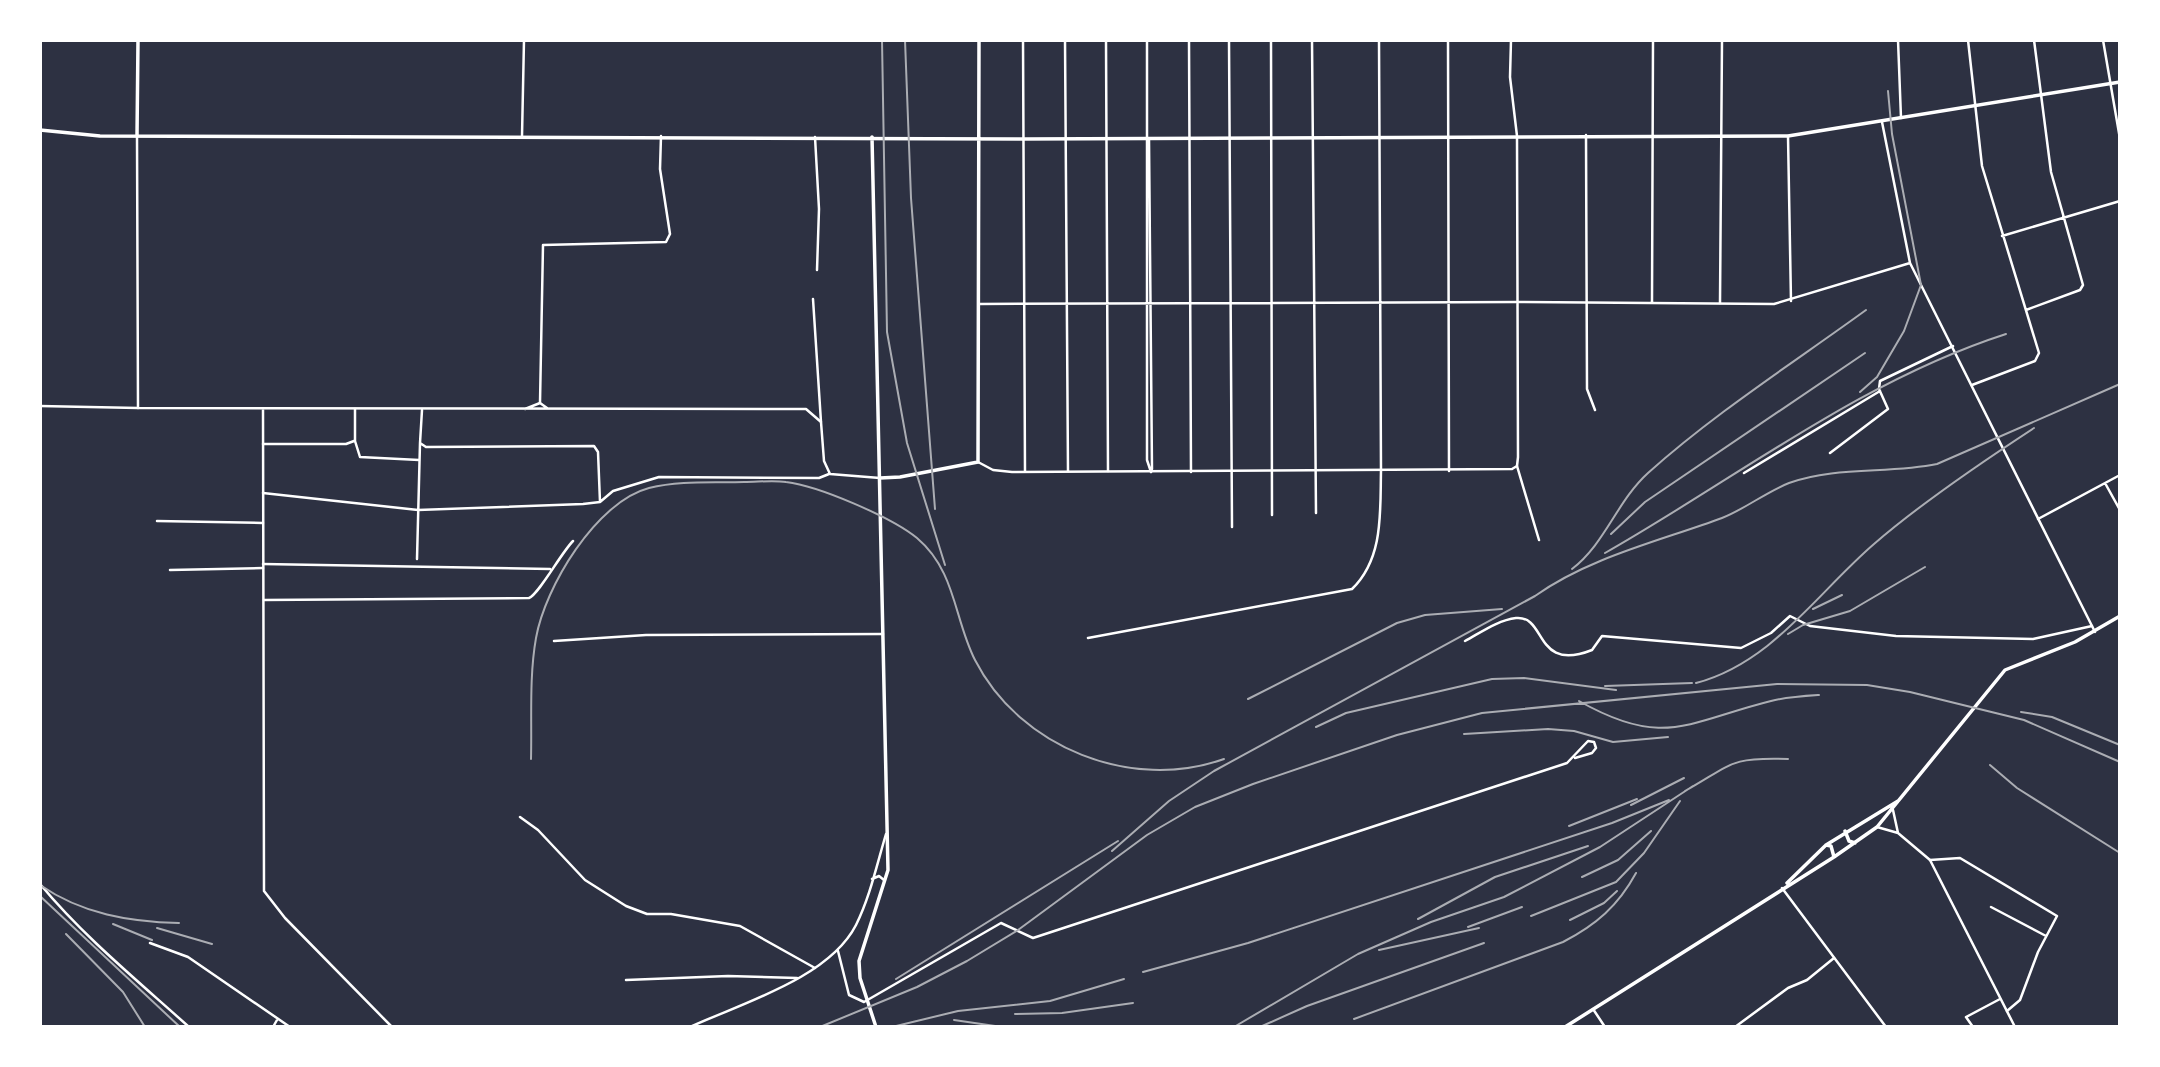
<svg xmlns="http://www.w3.org/2000/svg" width="2160" height="1067" font-family="Manrope,sans-serif">
  <style>
    .lines { fill: none; stroke-linecap: round; stroke-linejoin: round }
    .minor { stroke: #fff; stroke-width: 2.5 }
    .tertiary { stroke: #fff; stroke-width: 2.5 }
    .secondary { stroke: #fff; stroke-width: 3.5 }
    .primary { stroke: #fff; stroke-width: 3.5 }
    .rail { stroke: #abadb3; stroke-width: 2 }
  </style>
  <rect width="100%" height="100%" fill="#2d3142"/>
  <g class="lines">
    <!-- minor -->
    <path class="minor" d="M1023,40L1025,471
      M1065,40L1068,471
      M1106,40L1108,471
      M1147,40V460L1151,472
      M1189,40L1191,472
      M1229,40L1232,527
      M1271,40L1272,515
      M1312,40L1316,513
      M1448,40L1449,471
      M1511,40L1510,77L1517,136
      M1968,40L1982,166L2039,353L2035,361L1972,385
      M2103,40L2120,139
      M1586,135L1587,389L1595,410
      M522,136L524,40
      M1788,136L1791,301
      M815,137L819,209L817,270
      M1149,140L1152,469
      M2002,236L2120,201
      M813,299L821,422
      M1720,303L1722,40
      M979,304L1517,302
      M2026,310L2080,290L2083,285L2051,172L2034,40
      M540,403L543,245L666,242L670,234L660,169L661,136
      M40,406L138,408
      M355,409V441L360,457L419,460
      M422,410L420,443L426,447L594,446L598,452L600,502
      M263,444H346L354,441
      M1830,453L1888,409L1879,389L1880,381L1953,346
      M1517,466L1539,540
      M1744,473L1880,391
      M2105,483L2120,510
      M263,493L418,510L583,504L600,502L613,491L659,477L819,478L829,474
      M2038,519L2120,475
      M157,521L263,523
      M417,559L420,443
      M263,564L550,569
      M170,570L263,568
      M264,600L529,598C539,594 561,553 573,541
      M1088,638L1352,589C1384,558 1380,511 1381,471L1379,40
      M554,641L646,635L883,634
      M1465,641C1480,633 1498,620 1516,618C1547,615 1534,673 1592,650L1602,636L1741,648L1771,633L1790,616L1810,626L1896,636L2033,639L2092,626
      M520,817L538,830L585,880L626,906L647,914H671L740,926L815,968
      M1930,860L1960,858L2057,916L2038,952L2020,1000L2007,1011
      M1991,907L2046,936
      M150,943L188,957L290,1027
      M838,951L849,995L864,1002L1001,923L1033,938L1567,763L1588,741L1594,742L1596,748L1592,753L1575,758
      M626,980L728,976L797,978
      M1593,1009L1605,1027
      M273,1027L277,1020
      M1735,1027L1788,988L1807,980L1834,958
      M1973,1027L1966,1017L2000,999"/>
    <!-- tertiary -->
    <path class="tertiary" d="M1898,40L1901,118
      M1882,122L1910,263L2095,632
      M137,136L138,408L806,409L821,422L824,461L830,474L880,478
      M1517,302L1774,304L1910,263
      M1652,302L1653,40
      M525,409L540,403L547,408
      M263,410L264,891L285,918L392,1027
      M978,462L993,470L1012,472L1512,469L1517,466L1518,457L1517,137
      M1893,810L1898,833
      M1877,827L1898,833L1930,860L2015,1027
      M872,879L879,876L884,880
      M40,884C84,937 138,981 189,1027
      M1782,888L1886,1027
      M690,1027C742,1003 829,978 856,925C870,897 877,864 886,834"/>
    <!-- secondary -->
    <path class="secondary" d="M40,130L100,136L1023,139L1788,136L2120,82
      M137,136L138,40
      M872,137L888,870L859,961L860,978L876,1027
      M880,478L900,477L978,462L979,40"/>
    <!-- primary -->
    <path class="primary" d="M1845,831L1849,841L1855,843
      M1826,845L1831,846L1834,857
      M1787,883L1826,845L1898,801
      M1565,1027L1834,857L1877,827L2005,670L2075,642L2120,616"/>
    <!-- rail -->
    <path class="rail" d="M882,40L887,332L907,443L945,565
      M905,40L911,198L935,509
      M1860,392L1877,377L1904,331L1921,285L1892,134L1888,91
      M1611,534L1645,502L1865,353
      M1605,553C1737,478 1860,381 2006,334
      M1572,569C1605,544 1617,501 1648,473C1715,413 1793,363 1866,310
      M1813,609L1842,595
      M1788,634L1803,625L1850,611L1925,567
      M1696,683C1772,663 1817,593 1874,544C1921,503 1982,462 2034,428
      M1605,686L1692,683
      M1248,699L1397,623L1425,615L1502,609
      M1579,701C1664,749 1687,722 1771,701C1786,697 1803,696 1819,695
      M2021,712L2052,717L2120,745
      M1316,727L1346,713L1492,679L1524,678L1616,690
      M1464,734L1548,729L1574,731L1613,742L1668,737
      M531,759C532,720 529,677 536,638C545,587 596,502 649,488C680,480 713,483 744,482C758,482 773,480 786,482C819,486 891,517 917,538C956,571 954,619 975,660C1020,748 1132,792 1224,759
      M1990,765L2017,788L2120,853
      M1685,791C1733,764 1729,757 1788,759
      M1631,805L1684,778
      M1569,826L1637,799
      M1112,851L1169,801L1214,771L1535,596C1590,557 1660,541 1722,518C1745,509 1766,492 1789,483C1836,466 1889,474 1937,464L2120,384
      M1582,877L1618,860L1651,831
      M40,885C82,914 130,922 179,923
      M40,896L180,1027
      M1531,916L1616,882L1644,853L1680,801
      M1418,919L1495,877L1588,846
      M1570,920L1604,903L1617,891
      M113,924L152,940
      M1468,927L1522,907
      M157,928L212,944
      M66,934L123,992L145,1027
      M1379,950L1479,928
      M1143,972L1248,943L1612,823L1669,800
      M896,979L1118,841
      M1015,1014L1062,1013L1133,1003
      M1354,1019L1563,942C1596,925 1618,906 1636,873
      M954,1020L1002,1027
      M820,1027L917,987L967,961L1018,930L1147,835L1195,807L1253,784L1397,735L1482,713L1777,684L1867,685L1910,692L2024,720L2120,762
      M892,1027L958,1011L1050,1001L1124,979
      M1234,1027L1358,954L1431,922L1504,897L1600,847L1693,786
      M1260,1027L1307,1006L1484,943"/>
  </g>
  <!-- border -->
  <rect width="2160" height="1067" fill="none" stroke="#ffffff" stroke-width="84"/>
</svg>
